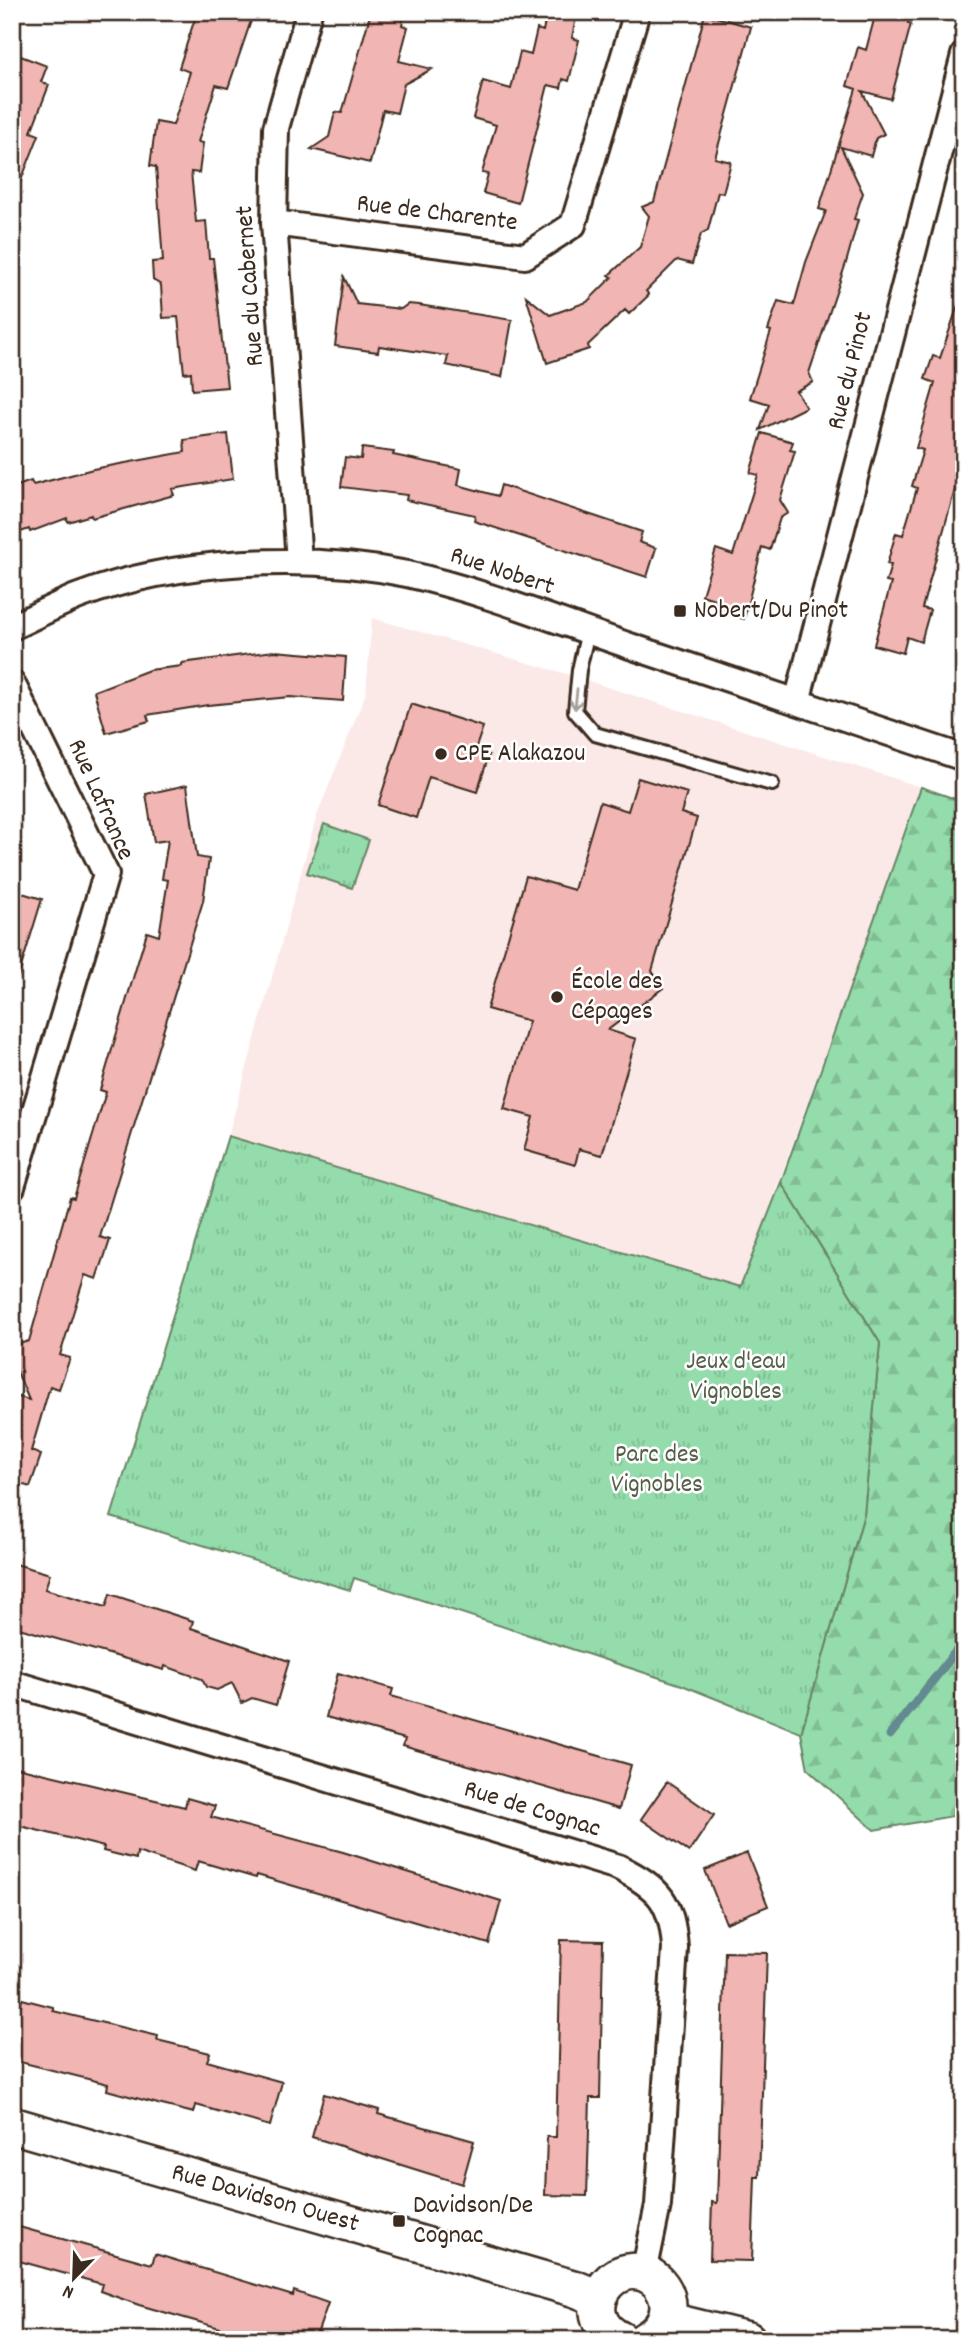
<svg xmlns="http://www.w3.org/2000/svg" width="976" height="2352" font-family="Dekko,sans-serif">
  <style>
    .built { fill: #fbe9e8 }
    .forest { fill: url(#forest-firs); stroke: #688364; stroke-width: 2 }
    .park { fill: url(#park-tufts); stroke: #688364; stroke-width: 2 }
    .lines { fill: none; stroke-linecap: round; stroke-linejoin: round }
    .stream { stroke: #638991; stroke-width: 9 }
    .building { fill: #f1b5b3; stroke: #3b2a1e; stroke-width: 2 }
    .lane-casing { stroke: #3b2a1e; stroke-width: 18 }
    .street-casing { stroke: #3b2a1e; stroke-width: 30 }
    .secondary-casing { stroke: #3b2a1e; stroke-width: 40 }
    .lane { stroke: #fff; stroke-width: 12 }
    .street { stroke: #fff; stroke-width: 24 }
    .secondary { stroke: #fff; stroke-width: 35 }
    .oneway { stroke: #a79f9a }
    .poi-dot { fill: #3b2a1e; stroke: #fff; stroke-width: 2.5 }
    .labels { text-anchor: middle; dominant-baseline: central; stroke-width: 5; stroke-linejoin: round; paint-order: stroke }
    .street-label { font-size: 26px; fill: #3b2a1e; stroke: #fff }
    .poi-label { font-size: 26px; fill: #3b2a1e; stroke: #fff; text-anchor: start }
    .park-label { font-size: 26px; fill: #565f48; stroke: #fff }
  </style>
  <defs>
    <pattern id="forest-firs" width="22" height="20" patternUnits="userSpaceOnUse" patternTransform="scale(1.75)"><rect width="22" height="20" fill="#94dcab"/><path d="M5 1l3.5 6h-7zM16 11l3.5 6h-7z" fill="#80bd93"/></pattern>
    <pattern id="park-tufts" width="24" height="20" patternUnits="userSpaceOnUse" patternTransform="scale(1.75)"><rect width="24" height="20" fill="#94dcab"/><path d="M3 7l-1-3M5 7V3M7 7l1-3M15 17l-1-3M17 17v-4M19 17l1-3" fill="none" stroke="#80bd93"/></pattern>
  </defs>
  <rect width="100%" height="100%" fill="#fff"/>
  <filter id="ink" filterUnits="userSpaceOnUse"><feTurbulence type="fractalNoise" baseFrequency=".0143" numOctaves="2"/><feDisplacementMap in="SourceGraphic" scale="14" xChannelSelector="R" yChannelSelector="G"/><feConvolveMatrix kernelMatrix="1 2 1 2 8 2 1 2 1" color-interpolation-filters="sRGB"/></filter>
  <g filter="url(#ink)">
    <!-- built -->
    <path class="built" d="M372,618L563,673L921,787L741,1287L228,1136L317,815L366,693Z"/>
    <!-- forest -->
    <path class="forest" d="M921,787L964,802V1814L874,1830L808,1769L801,1733L864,1514L880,1343L781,1182Z"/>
    <!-- park -->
    <path class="park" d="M324,824L369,840L352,888L307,873Z
      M228,1136L740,1287L781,1182L880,1343L864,1514L801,1733L682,1685L354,1578L350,1590L111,1517Z"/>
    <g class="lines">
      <!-- stream -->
      <path class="stream" d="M890,1735L964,1641"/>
    </g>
    <!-- building -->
    <path class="building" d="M197,12H254L228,88L216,85L198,142L203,143L199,173L191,172L196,222L206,221L209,258H213L227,387L192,390L191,372L184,373L178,317L163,318L161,285L153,280L152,262L163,261L156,167L150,166L156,122L173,125L190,72L179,68Z
      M371,12H405L402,25L408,27L399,61L432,69L404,84L397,113L383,110L370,163L311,149L329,137L335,112L342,113Z
      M547,12H577L572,38L579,40L569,81L563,79L561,88L548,85L518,203L483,193L488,174L482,173L496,125L473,118L483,81L511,89L520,52L531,55L537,29L543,31Z
      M876,12H911L908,23L911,24L891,99L862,91L884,134L876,138L871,156L841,147L863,193L854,219L858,220L846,263L809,373L813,382L796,391L806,407L760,430L769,404L750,398L771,331L768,330L778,301L794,305L806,262L826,211L819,209L856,89L847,86L858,47L866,50Z
      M705,14L751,27L715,158L731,162L723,193L718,192L708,230L701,234L692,264L677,260L646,291L649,295L629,314L625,310L588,345L589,349L547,363L526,296L550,315L587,302L612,277L609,275L640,247L649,216L642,207L654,202Z
      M18,55L47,66L41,82L49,85L31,132L39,135L14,198L12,70Z
      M344,277L357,304L401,309L408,304L419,305L512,320L502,377L446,365L448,356L379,346L378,352L335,346Z
      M959,302L964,303V457L922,608L930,610L921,642L907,637L903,653L874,645L891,583L886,582L891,565L887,564L896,533L903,535L917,488L912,486L923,450L916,448L935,383L925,379L933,356L940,358Z
      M762,433L793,442L790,450L795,451L780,500L788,513L780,518L770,550L762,547L744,619L714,610L717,600L702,595L716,549L733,555L758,475L750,473Z
      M228,434L233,479L172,489L174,495L92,518L91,515L68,522L67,518L30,532L29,529L12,535V488L31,481L33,485L93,469L185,452L184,440Z
      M362,448L394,452L393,455L461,469L458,485L498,496L501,485L642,532L639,542L656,548L647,577L474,521L475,515L406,500L407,495L341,487L345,457L361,459Z
      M274,651L346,657L343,701L290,697L208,705L147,715L149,721L106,733L94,691L149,670L182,666V663Z
      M411,704L483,727L475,750L489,755L477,792L429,777L416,818L378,805Z
      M638,778L687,793L681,813L697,818L652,971L663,988L608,1030L636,1039L602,1155L579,1149L575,1165L524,1150L533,1117L504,1109L529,1021L487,1009L526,876L574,890L600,802L628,811Z
      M187,785L197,857L209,859L203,901L100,1237L110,1240L97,1279L85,1275L60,1355L70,1358L59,1389L50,1386L31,1451L41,1455L30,1487L21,1484L18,1493L12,1492V1395L29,1400L12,1360V1346L29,1341L70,1197L74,1198L106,1092L100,1090L136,968L147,932L159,936L168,880L162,879L168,840L154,842L146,794Z
      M12,890L42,899L18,977L12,976Z
      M12,1563L50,1574L45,1589L106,1607L110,1594L193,1621L191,1628L289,1661L276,1705L252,1698L242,1703L232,1683L217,1690L206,1687L202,1679L165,1666L164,1670L12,1626Z
      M338,1673L393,1689L391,1696L631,1765L619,1809L403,1746L405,1739L326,1717Z
      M12,1766L185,1807L187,1798L215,1806L211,1817L343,1852L501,1901L489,1944L257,1875L256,1878L198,1861L195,1871L137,1852L136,1859L103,1851L104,1847L12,1824Z
      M667,1782L714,1815L689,1852L641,1819Z
      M747,1853L768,1906L726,1923L705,1870Z
      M561,1940L603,1941L600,2098H590L587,2196L545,2195L547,2137H556Z
      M725,1952L767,1953L759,2177H755L752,2261L710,2260L712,2202L717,2203Z
      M22,1999L53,2007V2011L158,2036L157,2040L210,2053L207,2061L282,2082L270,2126L196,2105L194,2113L158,2104L107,2090L108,2084L12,2060V2035Z
      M324,2094L379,2110L378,2114L474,2141L462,2184L312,2137Z
      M12,2225L152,2264L155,2254L293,2296L294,2291L328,2303L315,2340H262L139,2305L100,2291L102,2284L12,2259Z"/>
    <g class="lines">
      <defs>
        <path id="lane" d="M588,631L579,670L575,711L595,734L772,784"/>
        <path id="street" d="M274,223L525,256L573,225L637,12
          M299,561L274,223L276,128L309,12
          M12,627C34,617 56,605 79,596C176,559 307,553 407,574C484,591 559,622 633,647C743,684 854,721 964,758
          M12,683L106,874L12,1187
          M797,702L964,55
          M12,1683L618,1867C660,1888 672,1902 675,1948L658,2205L644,2273"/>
        <path id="secondary" d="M12,2125L576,2289L598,2298
          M666,2320L748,2340
          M621,2340C567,2315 619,2245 658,2282C664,2289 668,2297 668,2306C668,2322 658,2333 645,2340"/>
      </defs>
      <!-- lane casing -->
      <use href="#lane" class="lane-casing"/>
      <!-- street casing -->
      <use href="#street" class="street-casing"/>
      <!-- secondary casing -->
      <use href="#secondary" class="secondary-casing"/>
      <!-- lane -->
      <use href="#lane" class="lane"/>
      <!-- street -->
      <use href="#street" class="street"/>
      <!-- secondary -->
      <use href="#secondary" class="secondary"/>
    </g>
    <!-- one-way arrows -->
    <defs><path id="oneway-shaft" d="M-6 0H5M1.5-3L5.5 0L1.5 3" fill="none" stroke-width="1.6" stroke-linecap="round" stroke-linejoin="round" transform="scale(1.75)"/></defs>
    <use class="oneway" href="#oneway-shaft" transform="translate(576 699) rotate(96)"/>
  </g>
  <!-- markers -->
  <g class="poi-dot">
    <rect x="673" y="604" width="14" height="14" rx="3.5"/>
    <circle cx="441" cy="754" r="7"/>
    <circle cx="557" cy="997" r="7"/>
    <rect x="392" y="2214" width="14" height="14" rx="3.5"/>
  </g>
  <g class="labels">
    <!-- street labels -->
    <g class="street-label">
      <text transform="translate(437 214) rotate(7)">Rue de Charente</text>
      <text transform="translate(251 286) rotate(-94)">Rue du Cabernet</text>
      <text transform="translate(851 371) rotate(-76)">Rue du Pinot</text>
      <text transform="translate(502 572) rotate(18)">Rue Nobert</text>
      <text transform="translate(100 800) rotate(66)">Rue Lafrance</text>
      <text transform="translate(532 1810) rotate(17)">Rue de Cognac</text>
      <text transform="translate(265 2199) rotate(16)">Rue Davidson Ouest</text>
    </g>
    <!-- poi labels -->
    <g class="poi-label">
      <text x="694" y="611">Nobert/Du Pinot</text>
      <text x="455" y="754">CPE Alakazou</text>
      <text x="571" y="982">École des<tspan x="571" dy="30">Cépages</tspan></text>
      <text x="413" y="2206">Davidson/De<tspan x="413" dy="30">Cognac</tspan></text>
    </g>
    <!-- park labels -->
    <g class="park-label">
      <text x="736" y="1362">Jeux d'eau<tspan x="736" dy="30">Vignobles</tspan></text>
      <text x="657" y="1455">Parc des<tspan x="657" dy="30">Vignobles</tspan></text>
    </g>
  </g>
  <!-- margin -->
  <rect width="976" height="2352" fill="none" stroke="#fff" stroke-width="42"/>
  <rect x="21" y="21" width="934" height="2310" fill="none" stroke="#3b2a1e" stroke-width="2.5" filter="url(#ink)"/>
  <!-- north arrow -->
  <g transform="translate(74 2278) rotate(203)" stroke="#ffffff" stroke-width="5" paint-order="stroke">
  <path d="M0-5L12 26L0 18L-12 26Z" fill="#3b2a1e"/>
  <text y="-10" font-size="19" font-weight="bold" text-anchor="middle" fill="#3b2a1e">N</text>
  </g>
</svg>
